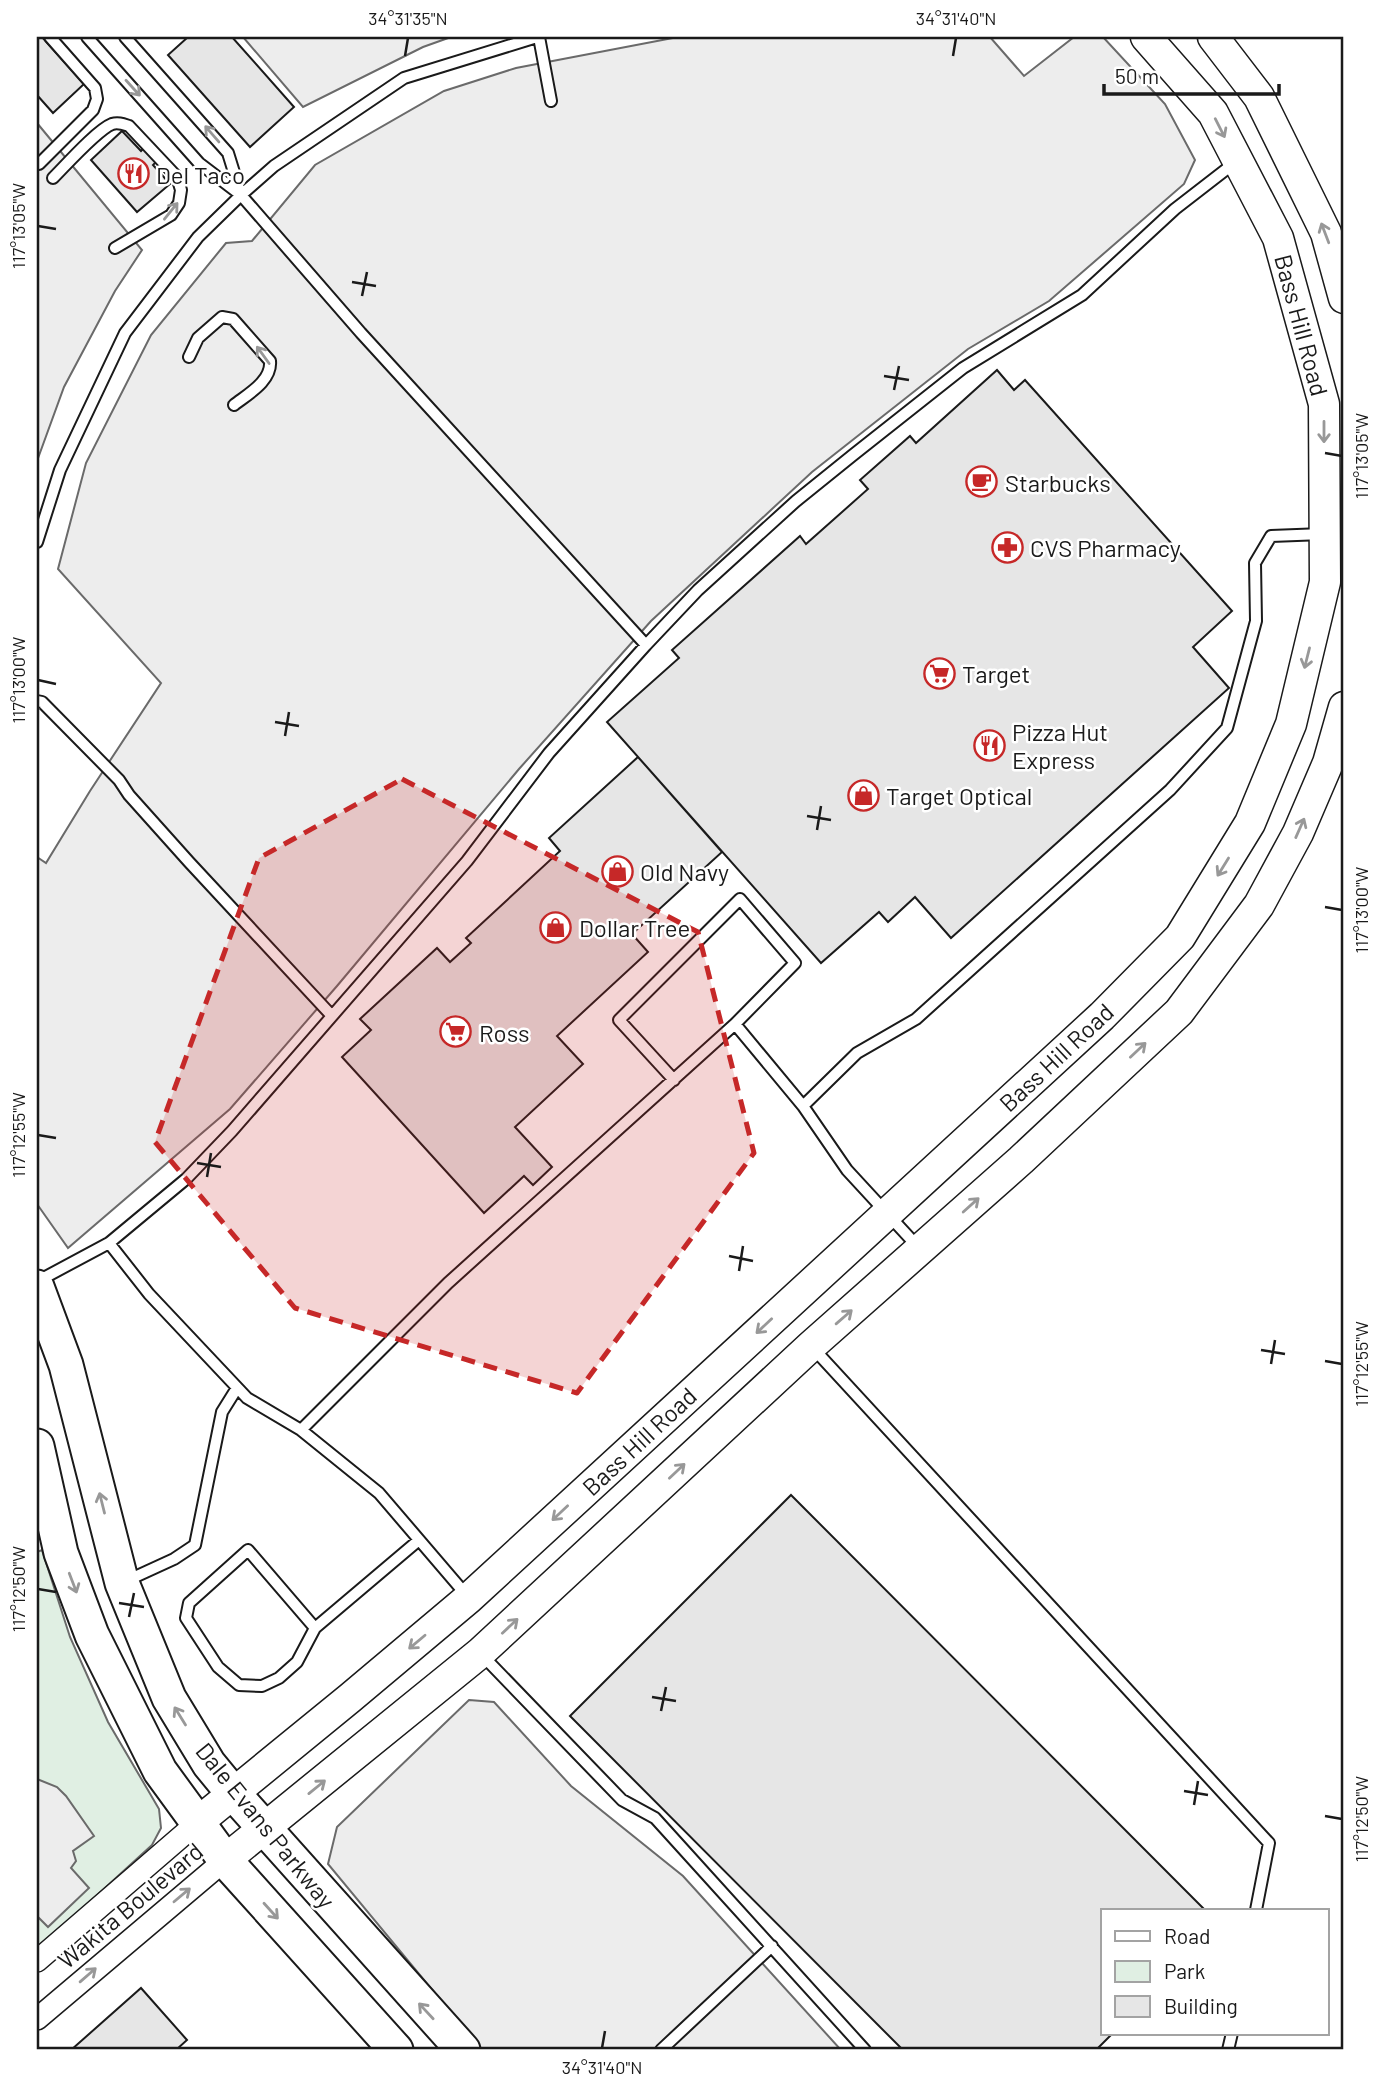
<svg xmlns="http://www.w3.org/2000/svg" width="1381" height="2087" font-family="Barlow,sans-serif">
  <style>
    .green { fill: #e0efe3; stroke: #6a6a6a; stroke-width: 2 }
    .parking { fill: #ededed; stroke: #6a6a6a; stroke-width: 2 }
    .building { fill: #e6e6e6; stroke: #1a1a1a; stroke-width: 2 }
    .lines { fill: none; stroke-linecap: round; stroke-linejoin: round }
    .lane-casing { stroke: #1a1a1a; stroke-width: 14 }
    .street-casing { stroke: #1a1a1a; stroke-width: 24 }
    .secondary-casing { stroke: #1a1a1a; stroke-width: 33 }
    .primary-casing { stroke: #1a1a1a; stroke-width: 37 }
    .lane { stroke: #fff; stroke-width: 10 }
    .street { stroke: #fff; stroke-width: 21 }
    .secondary { stroke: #fff; stroke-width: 30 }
    .primary { stroke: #fff; stroke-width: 33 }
    .oneway { stroke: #989898 }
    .marked { fill: #c62828; fill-opacity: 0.2; stroke: #c62828; stroke-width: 5; stroke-dasharray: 14 9; stroke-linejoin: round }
    .ticks { fill: none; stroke: #1a1a1a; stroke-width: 2.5 }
    .labels { text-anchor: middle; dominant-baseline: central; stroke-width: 5; stroke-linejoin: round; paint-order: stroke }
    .poi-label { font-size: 24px; fill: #1a1a1a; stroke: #fff; text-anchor: start }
    .street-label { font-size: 24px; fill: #1a1a1a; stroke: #fff }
    .neatline { fill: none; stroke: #1a1a1a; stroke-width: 2.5 }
    .ticks-label { font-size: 18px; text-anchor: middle; fill: #1a1a1a }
  </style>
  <rect width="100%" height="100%" fill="#fff"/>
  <!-- green -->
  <path class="green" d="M42,1550L70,1637L108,1722L159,1809L161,1828L152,1845L37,1950V1552Z"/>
  <!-- parking -->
  <path class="parking" d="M243,37H451L423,47L303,107Z
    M678,37H990L1024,76L1074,37H1103L1165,104L1195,160L1184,184L1049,301L968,349L812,472L651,621L519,769L337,986L230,1109L68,1248L37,1204V857L46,863L90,791L161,683L58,569L86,463L151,335L226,243L252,241L315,165L444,91L516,68Z
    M37,123L142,250L115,291L64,387L37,461Z
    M469,1700L494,1702L571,1786L683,1876L841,2050H482L328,1864L337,1827Z
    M37,1779L57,1787L66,1796L94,1836L73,1851L76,1861L71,1868L89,1888L48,1927L37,1916Z"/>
  <!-- building -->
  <path class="building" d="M37,37H42L84,84L53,113L37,95Z
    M188,37H232L294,107L250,147L168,55Z
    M122,131L141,151L144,148L156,162L153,165L170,184L137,212L91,160Z
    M997,370L1014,390L1025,380L1232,611L1193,647L1229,688L951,938L915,897L888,922L879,912L821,963L607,722L679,658L672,650L800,536L806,544L868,489L860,480L910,436L916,443Z
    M638,757L722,852L632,934L648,952L557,1036L583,1064L515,1127L552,1167L533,1185L524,1176L484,1213L342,1057L371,1030L360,1019L437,948L450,962L471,943L466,938L560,851L549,838Z
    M791,1495L1205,1910H1103V2033H1113L1096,2050H903L570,1716Z
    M141,1988L187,2040L176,2050H71Z"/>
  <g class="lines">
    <defs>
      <path id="lane" d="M87,37L199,163L241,195L361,333L646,645L698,590L796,501L853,455L963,368L1082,295L1175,209L1237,161
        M125,37L228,153L241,195
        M539,37L551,101
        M39,164L93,110L97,99L95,88L50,37
        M53,178C66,165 97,130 112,124C118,122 123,124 129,126L177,177L181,190L179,203L171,215L115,248
        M189,357L198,338L222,317L233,319L270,361C272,381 248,394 234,405
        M37,542L60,470L125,333L198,237L241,195L274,166L404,78L537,37
        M37,701L42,702L119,780L129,795L189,862L332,1016
        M674,1080L619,1020L740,899L795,963L735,1024
        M803,1106L857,1053L916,1019L1170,790L1227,728L1256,621L1255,563L1271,536L1323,534
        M109,1243L149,1294L247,1398L301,1430L379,1493L468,1597
        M38,1281L109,1243L186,1179L232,1131L467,861L549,753L646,645
        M812,1347L1269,1843L1256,1910
        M301,1430L448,1283L735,1024L803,1106L847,1170L918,1247
        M126,1581L174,1559L195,1545L222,1412L237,1388
        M315,1628L248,1550L189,1603L186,1618L218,1667L239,1685L262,1686L279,1678L297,1662L315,1628L419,1540
        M482,1655L622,1800L655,1818L865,2050
        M661,2050L772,1946
        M1228,2050L1232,2033"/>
      <path id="street" d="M37,1961L197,1823
        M37,2019L225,1860"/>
      <path id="secondary" d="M1213,37L1259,97L1326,233L1344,298
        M197,1823L350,1698L469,1598L1102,1016L1180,937L1250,823L1291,724L1325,582L1324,404L1278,238L1213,113L1146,37
        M225,1860L480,1653L811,1346L1021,1160L1179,1012L1259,905L1298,833L1328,763L1344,707"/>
      <path id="primary" d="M37,1287L66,1365L122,1583L169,1698L209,1764L232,1792L463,2050
        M37,1446L61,1553L92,1635L160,1771L225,1860L396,2050"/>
    </defs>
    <!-- lane casing -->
    <use href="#lane" class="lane-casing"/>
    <!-- street casing -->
    <use href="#street" class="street-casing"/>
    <!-- secondary casing -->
    <use href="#secondary" class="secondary-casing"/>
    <!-- primary casing -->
    <use href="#primary" class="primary-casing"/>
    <!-- lane -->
    <use href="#lane" class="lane"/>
    <!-- street -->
    <use href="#street" class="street"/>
    <!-- secondary -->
    <use href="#secondary" class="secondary"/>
    <!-- primary -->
    <use href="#primary" class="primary"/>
  </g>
  <!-- one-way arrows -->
  <defs><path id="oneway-shaft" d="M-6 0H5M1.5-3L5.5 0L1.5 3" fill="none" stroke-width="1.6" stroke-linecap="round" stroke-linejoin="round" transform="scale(1.75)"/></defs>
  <g class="oneway">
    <use href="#oneway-shaft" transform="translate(133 88) rotate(48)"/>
    <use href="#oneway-shaft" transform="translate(1220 128) rotate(63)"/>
    <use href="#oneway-shaft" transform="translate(212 134) rotate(-131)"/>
    <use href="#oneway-shaft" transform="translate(171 211) rotate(-51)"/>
    <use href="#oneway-shaft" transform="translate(1325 233) rotate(-111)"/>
    <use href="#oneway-shaft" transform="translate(263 355) rotate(-126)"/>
    <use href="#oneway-shaft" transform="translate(1324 432) rotate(90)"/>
    <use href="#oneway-shaft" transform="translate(1307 658) rotate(104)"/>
    <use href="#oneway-shaft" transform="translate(1300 828) rotate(-66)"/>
    <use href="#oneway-shaft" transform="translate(1223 867) rotate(122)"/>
    <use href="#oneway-shaft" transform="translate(1138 1050) rotate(-43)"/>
    <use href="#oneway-shaft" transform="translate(971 1205) rotate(-42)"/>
    <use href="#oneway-shaft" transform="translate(844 1317) rotate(-41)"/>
    <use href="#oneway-shaft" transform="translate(764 1326) rotate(137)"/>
    <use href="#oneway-shaft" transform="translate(677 1471) rotate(-43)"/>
    <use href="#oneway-shaft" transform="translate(102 1503) rotate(-104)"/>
    <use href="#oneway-shaft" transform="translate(560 1513) rotate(137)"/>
    <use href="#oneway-shaft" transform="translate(73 1583) rotate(69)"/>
    <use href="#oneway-shaft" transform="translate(510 1626) rotate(-43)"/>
    <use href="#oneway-shaft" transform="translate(417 1642) rotate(140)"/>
    <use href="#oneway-shaft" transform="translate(180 1716) rotate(-122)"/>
    <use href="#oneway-shaft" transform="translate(317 1787) rotate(-39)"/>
    <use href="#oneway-shaft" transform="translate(182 1895) rotate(-40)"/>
    <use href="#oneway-shaft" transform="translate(271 1911) rotate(48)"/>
    <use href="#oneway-shaft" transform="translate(88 1975) rotate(-41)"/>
    <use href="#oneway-shaft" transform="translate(426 2011) rotate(-133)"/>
  </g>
  <!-- marked area -->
  <path class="marked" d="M402,779L698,932L754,1153L577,1393L295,1308L155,1142L259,858Z"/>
  <!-- ticks -->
  <path class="ticks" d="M405,56L408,38M953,56L956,38M38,226L56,229M352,282L376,286M362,296L367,272M884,376L909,380M894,390L899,366M1325,453L1342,456M38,680L56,684M275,722L299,726M285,736L289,712M807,816L831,820M817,830L821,806M1325,907L1342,910M38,1135L56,1138M197,1163L221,1167M207,1177L211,1153M729,1256L753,1261M739,1271L743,1246M1261,1350L1285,1354M1325,1361L1342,1364M1271,1364L1275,1340M38,1589L56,1592M119,1603L144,1607M129,1617L134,1593M652,1697L676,1701M661,1711L666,1687M1184,1791L1208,1795M1194,1805L1198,1781M1325,1816L1342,1819M602,2048L605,2031"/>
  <!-- icons -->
  <defs>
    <symbol id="restaurant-ring" viewBox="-11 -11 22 22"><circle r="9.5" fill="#fff" stroke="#c62828" stroke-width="1.5"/><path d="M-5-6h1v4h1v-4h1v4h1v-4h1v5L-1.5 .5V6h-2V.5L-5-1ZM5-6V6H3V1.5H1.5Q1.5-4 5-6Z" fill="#c62828"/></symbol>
    <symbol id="cafe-ring" viewBox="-11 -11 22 22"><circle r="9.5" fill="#fff" stroke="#c62828" stroke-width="1.5"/><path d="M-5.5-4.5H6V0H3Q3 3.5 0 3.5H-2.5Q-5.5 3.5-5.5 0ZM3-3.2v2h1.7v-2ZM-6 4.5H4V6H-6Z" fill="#c62828"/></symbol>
    <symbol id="pharmacy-ring" viewBox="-11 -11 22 22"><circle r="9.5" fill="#fff" stroke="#c62828" stroke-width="1.5"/><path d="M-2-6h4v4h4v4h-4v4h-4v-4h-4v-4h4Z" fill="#c62828"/></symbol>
    <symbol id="supermarket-ring" viewBox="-11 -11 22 22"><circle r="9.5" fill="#fff" stroke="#c62828" stroke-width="1.5"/><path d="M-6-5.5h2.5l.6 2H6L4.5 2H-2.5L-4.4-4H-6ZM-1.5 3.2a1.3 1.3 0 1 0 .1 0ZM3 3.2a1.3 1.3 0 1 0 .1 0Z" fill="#c62828"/></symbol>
    <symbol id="shop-ring" viewBox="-11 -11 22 22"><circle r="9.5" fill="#fff" stroke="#c62828" stroke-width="1.5"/><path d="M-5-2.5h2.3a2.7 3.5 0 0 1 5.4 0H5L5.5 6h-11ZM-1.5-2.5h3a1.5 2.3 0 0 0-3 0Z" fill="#c62828"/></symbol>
  </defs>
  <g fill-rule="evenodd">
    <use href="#restaurant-ring" x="116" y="156" width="35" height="35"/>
    <use href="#cafe-ring" x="964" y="464" width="35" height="35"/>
    <use href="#pharmacy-ring" x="990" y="530" width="35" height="35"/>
    <use href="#supermarket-ring" x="922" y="656" width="35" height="35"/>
    <use href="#restaurant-ring" x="972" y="728" width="35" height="35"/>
    <use href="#shop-ring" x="846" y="778" width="35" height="35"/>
    <use href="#shop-ring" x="600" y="854" width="35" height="35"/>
    <use href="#shop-ring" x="538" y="910" width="35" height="35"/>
    <use href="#supermarket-ring" x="438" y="1014" width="35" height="35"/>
  </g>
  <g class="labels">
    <!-- poi labels -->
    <g class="poi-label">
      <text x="156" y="174">Del Taco</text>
      <text x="1005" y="482">Starbucks</text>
      <text x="1030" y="547">CVS Pharmacy</text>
      <text x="962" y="673">Target</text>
      <text x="1012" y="731">Pizza Hut<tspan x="1012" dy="28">Express</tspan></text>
      <text x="886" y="795">Target Optical</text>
      <text x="640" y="871">Old Navy</text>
      <text x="579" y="927">Dollar Tree</text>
      <text x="479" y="1032">Ross</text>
    </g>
    <!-- street labels -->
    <g class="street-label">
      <text transform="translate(1302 325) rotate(75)">Bass Hill Road</text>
      <text transform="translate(1056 1057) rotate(-43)">Bass Hill Road</text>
      <text transform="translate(639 1441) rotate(-43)">Bass Hill Road</text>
      <text transform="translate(266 1825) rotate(51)">Dale Evans Parkway</text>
      <text transform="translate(130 1905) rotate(-40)">Wakita Boulevard</text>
    </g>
  </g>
  <!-- border -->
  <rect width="1381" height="2087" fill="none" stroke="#ffffff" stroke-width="77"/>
  <!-- legend -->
  <rect x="1101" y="1909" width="228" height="126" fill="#ffffff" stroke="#a3a3a3" stroke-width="2"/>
  <rect x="1115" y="1931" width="35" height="10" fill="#ffffff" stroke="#a3a3a3" stroke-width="2"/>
  <text x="1164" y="1944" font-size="21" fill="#1a1a1a">Road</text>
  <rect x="1115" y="1961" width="35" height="21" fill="#e0efe3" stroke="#a3a3a3" stroke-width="2"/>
  <text x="1164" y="1979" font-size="21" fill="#1a1a1a">Park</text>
  <rect x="1115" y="1996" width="35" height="21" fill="#e6e6e6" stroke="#a3a3a3" stroke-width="2"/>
  <text x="1164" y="2014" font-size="21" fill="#1a1a1a">Building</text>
  <!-- scale -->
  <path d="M1104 84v10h175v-10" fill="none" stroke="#1a1a1a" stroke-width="3.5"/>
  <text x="1115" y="84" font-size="21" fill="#1a1a1a" stroke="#ffffff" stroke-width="5" paint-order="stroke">50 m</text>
  <rect x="38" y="38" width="1304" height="2010" class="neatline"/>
  <g class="ticks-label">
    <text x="408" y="25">34°31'35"N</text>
    <text x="956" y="25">34°31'40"N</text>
    <text transform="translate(19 226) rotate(-90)" y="6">117°13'05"W</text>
    <text transform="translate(1362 456) rotate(-90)" y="6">117°13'05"W</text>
    <text transform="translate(19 680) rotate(-90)" y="6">117°13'00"W</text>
    <text transform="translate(1362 910) rotate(-90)" y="6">117°13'00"W</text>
    <text transform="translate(19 1135) rotate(-90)" y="6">117°12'55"W</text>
    <text transform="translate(1362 1364) rotate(-90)" y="6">117°12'55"W</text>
    <text transform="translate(19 1589) rotate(-90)" y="6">117°12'50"W</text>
    <text transform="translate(1362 1819) rotate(-90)" y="6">117°12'50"W</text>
    <text x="602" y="2074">34°31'40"N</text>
  </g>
</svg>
